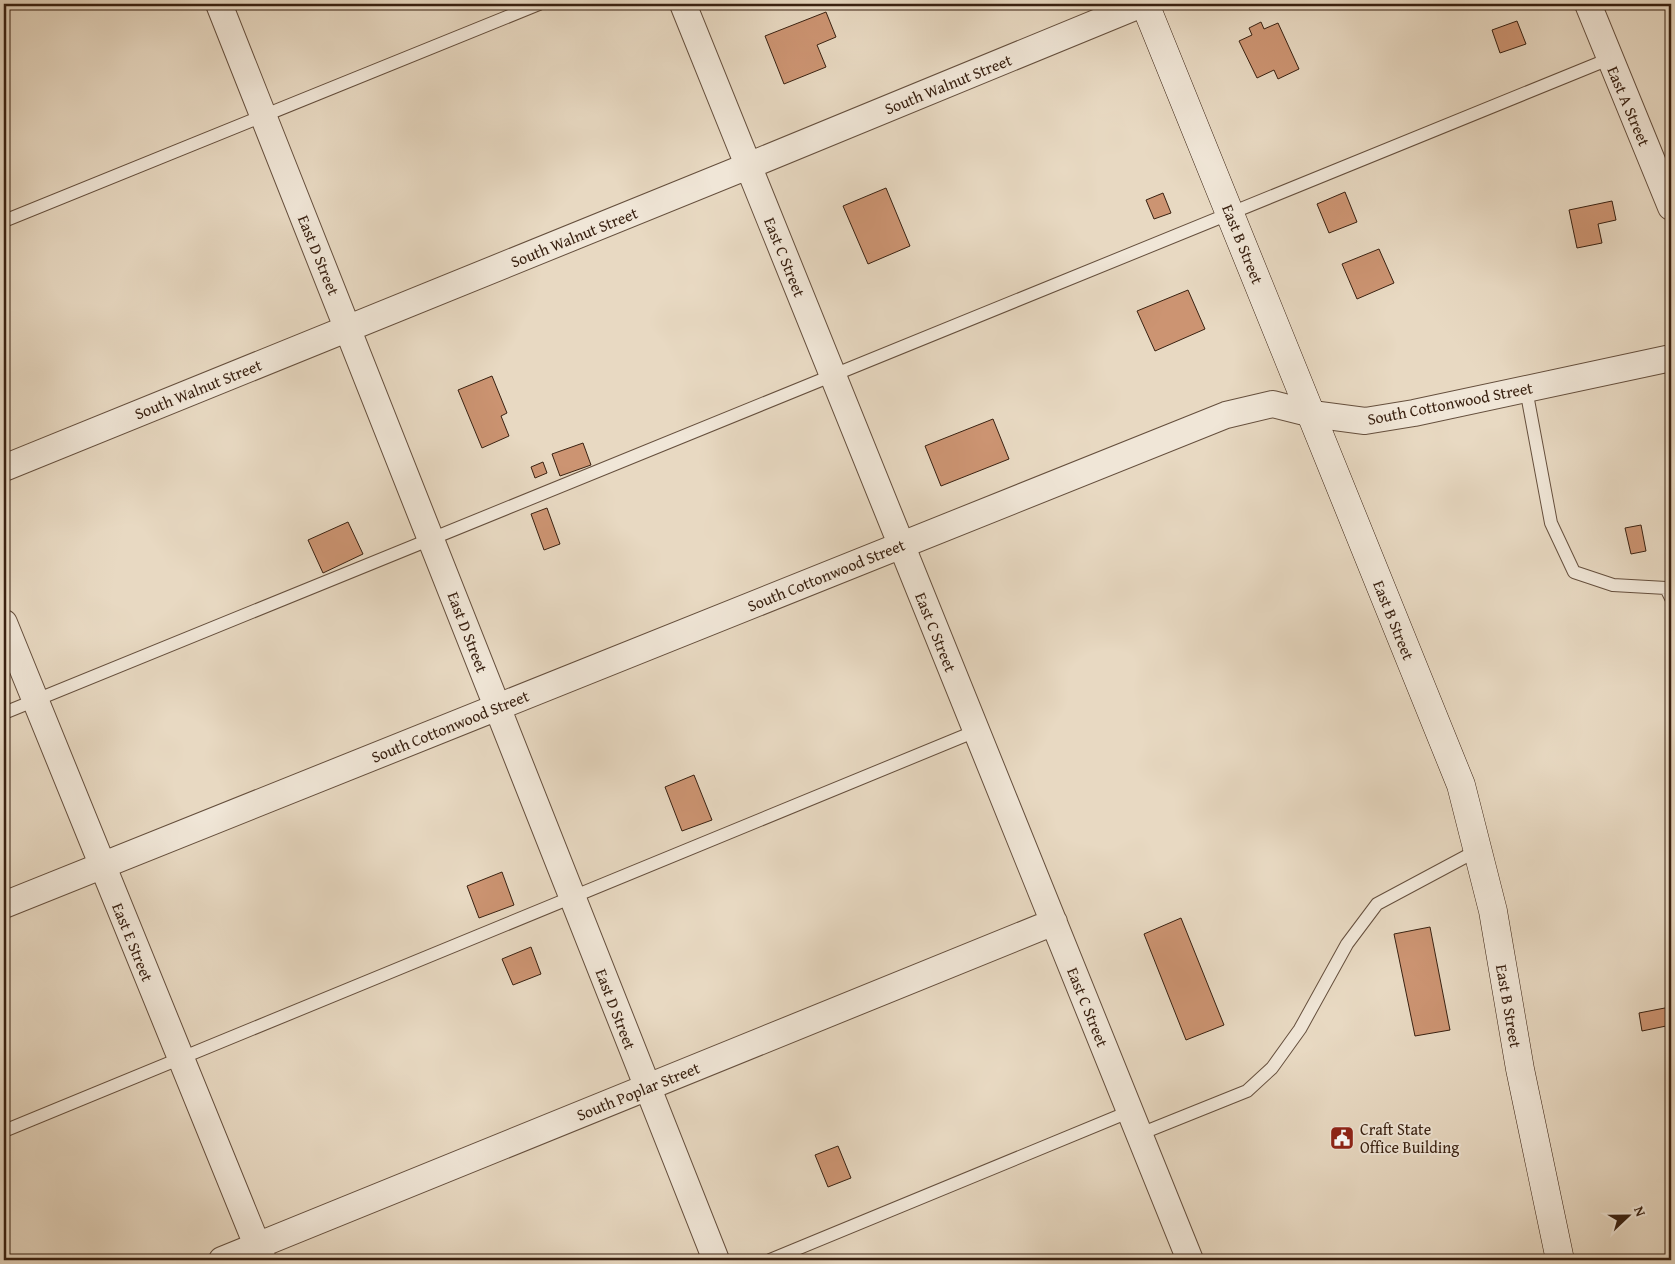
<svg xmlns="http://www.w3.org/2000/svg" width="1675" height="1264" font-family="'Gentium Book Plus',serif">
  <style>
    .building { fill: #cc9472; stroke: #392111 }
    .lines { fill: none; stroke-linecap: round; stroke-linejoin: round }
    .lane-casing { stroke: #654f3d; stroke-width: 14 }
    .street-casing { stroke: #654f3d; stroke-width: 28 }
    .secondary-casing { stroke: #392111; stroke-width: 29 }
    .lane { stroke: #f0e6d7; stroke-width: 12 }
    .street { stroke: #f0e6d7; stroke-width: 26 }
    .secondary { stroke: #f0e6d7; stroke-width: 28 }
    .labels { text-anchor: middle; dominant-baseline: central; stroke-width: 4; stroke-linejoin: round; paint-order: stroke }
    .street-label { font-size: 16px; fill: #392111; stroke: #f0e6d7 }
    .poi-label { font-size: 16px; fill: #392111; stroke: #f0e6d7; text-anchor: start }
  </style>
  <rect width="100%" height="100%" fill="#e8d9c2"/>
  <filter id="stains"><feTurbulence type="fractalNoise" baseFrequency=".004" numOctaves="4"/><feColorMatrix values="0 0 0 0 .2 0 0 0 0 .09 0 0 0 0 .02 0 0 0 .5 -.17"/></filter>
  <radialGradient id="worn" r=".72"><stop offset=".6" stop-color="#630" stop-opacity="0"/><stop offset="1" stop-color="#630" stop-opacity=".3"/></radialGradient>
  <!-- building -->
  <path class="building" d="M826,12L836,37L817,45L826,67L784,84L765,36Z
    M1517,21L1526,44L1500,53L1492,30Z
    M1261,22L1264,29L1278,23L1299,69L1278,79L1274,70L1257,78L1239,41L1252,35L1249,28Z
    M886,188L910,246L868,264L843,206Z
    M1345,192L1357,222L1329,233L1317,204Z
    M1163,193L1171,213L1154,219L1146,200Z
    M1612,201L1616,220L1598,224L1602,243L1577,248L1569,210Z
    M1379,249L1394,283L1357,299L1342,264Z
    M1188,290L1205,329L1155,351L1137,311Z
    M492,376L507,413L501,416L509,436L482,448L458,390Z
    M993,419L1009,459L941,486L925,446Z
    M583,443L591,465L560,476L552,454Z
    M543,462L547,473L535,478L531,467Z
    M547,508L560,544L544,550L531,514Z
    M348,522L363,554L323,573L308,540Z
    M1641,525L1646,551L1631,554L1625,528Z
    M694,775L712,820L682,831L665,787Z
    M502,872L514,905L479,918L467,886Z
    M1181,918L1224,1025L1186,1040L1144,934Z
    M1430,927L1450,1030L1415,1036L1394,934Z
    M531,947L541,974L513,985L502,959Z
    M1670,1007L1671,1025L1642,1031L1639,1013Z
    M838,1146L851,1178L828,1187L815,1155Z"/>
  <g class="lines">
    <defs>
      <path id="lane" d="M4,221L539,4
        M1526,389L1551,523L1574,572L1613,585L1666,588L1671,598
        M4,713L1609,59
        M4,1131L976,731
        M1140,1134L1247,1091L1272,1068L1300,1029L1347,944L1377,904L1478,850
        M770,1260L1131,1111"/>
      <path id="street" d="M219,4L716,1260
        M683,4L1190,1260
        M1588,4L1671,207
        M4,468L748,166L1142,4
        M4,623L263,1260
        M4,905L1226,415L1273,404L1312,414L1365,421L1414,413L1671,358
        M222,1260L1054,922"/>
      <path id="secondary" d="M1145,4L1461,785L1493,911L1520,1069L1560,1260"/>
    </defs>
    <!-- lane casing -->
    <use href="#lane" class="lane-casing"/>
    <!-- street casing -->
    <use href="#street" class="street-casing"/>
    <!-- secondary casing -->
    <use href="#secondary" class="secondary-casing"/>
    <!-- lane -->
    <use href="#lane" class="lane"/>
    <!-- street -->
    <use href="#street" class="street"/>
    <!-- secondary -->
    <use href="#secondary" class="secondary"/>
  </g>
  <!-- icons -->
  <defs>
    <symbol id="civic-square" viewBox="-11 -11 22 22"><rect x="-9" y="-9" width="18" height="18" rx="4" fill="#8f2418" stroke="#f0e6d7"/><path d="M-.6-6.5H3V-4.5H.6V-3L4-1V1h2V6H-6V1h2V-1L-.6-3ZM-1.2 2.5V6h2.4V2.5Z" fill="#fff"/></symbol>
  </defs>
  <g fill-rule="evenodd">
    <use href="#civic-square" x="1328" y="1124" width="28" height="28"/>
  </g>
  <g class="labels">
    <!-- street labels -->
    <g class="street-label">
      <text transform="translate(948 84) rotate(-22)">South Walnut Street</text>
      <text transform="translate(1629 106) rotate(67)">East A Street</text>
      <text transform="translate(574 237) rotate(-22)">South Walnut Street</text>
      <text transform="translate(1243 244) rotate(68)">East B Street</text>
      <text transform="translate(319 255) rotate(68)">East D Street</text>
      <text transform="translate(785 257) rotate(68)">East C Street</text>
      <text transform="translate(198 389) rotate(-22)">South Walnut Street</text>
      <text transform="translate(1450 403) rotate(-11)">South Cottonwood Street</text>
      <text transform="translate(826 575) rotate(-22)">South Cottonwood Street</text>
      <text transform="translate(1394 620) rotate(68)">East B Street</text>
      <text transform="translate(468 632) rotate(69)">East D Street</text>
      <text transform="translate(936 632) rotate(68)">East C Street</text>
      <text transform="translate(450 726) rotate(-22)">South Cottonwood Street</text>
      <text transform="translate(133 942) rotate(68)">East E Street</text>
      <text transform="translate(1509 1006) rotate(80)">East B Street</text>
      <text transform="translate(1088 1007) rotate(68)">East C Street</text>
      <text transform="translate(616 1009) rotate(69)">East D Street</text>
      <text transform="translate(638 1091) rotate(-22)">South Poplar Street</text>
    </g>
    <!-- poi labels -->
    <g class="poi-label">
      <text x="1360" y="1129">Craft State<tspan x="1360" dy="18">Office Building</tspan></text>
    </g>
  </g>
  <!-- margin -->
  <rect width="1675" height="1264" fill="none" stroke="#e8d9c2" stroke-width="20"/>
  <rect x="5" y="5" width="1665" height="1254" fill="none" stroke="#392111" stroke-width="2.5"/>
  <rect x="10" y="10" width="1655" height="1244" fill="none" stroke="#392111"/>
  <!-- north arrow -->
  <g transform="translate(1628 1216) rotate(68)" stroke="#f0e6d7" stroke-width="4" paint-order="stroke">
  <path d="M0-4L9 19L0 12L-9 19Z" fill="#392111"/>
  <text y="-8" font-size="14" font-weight="bold" text-anchor="middle" fill="#392111">N</text>
  </g>
  <rect width="100%" height="100%" filter="url(#stains)"/>
  <rect width="100%" height="100%" fill="url(#worn)"/>
</svg>
